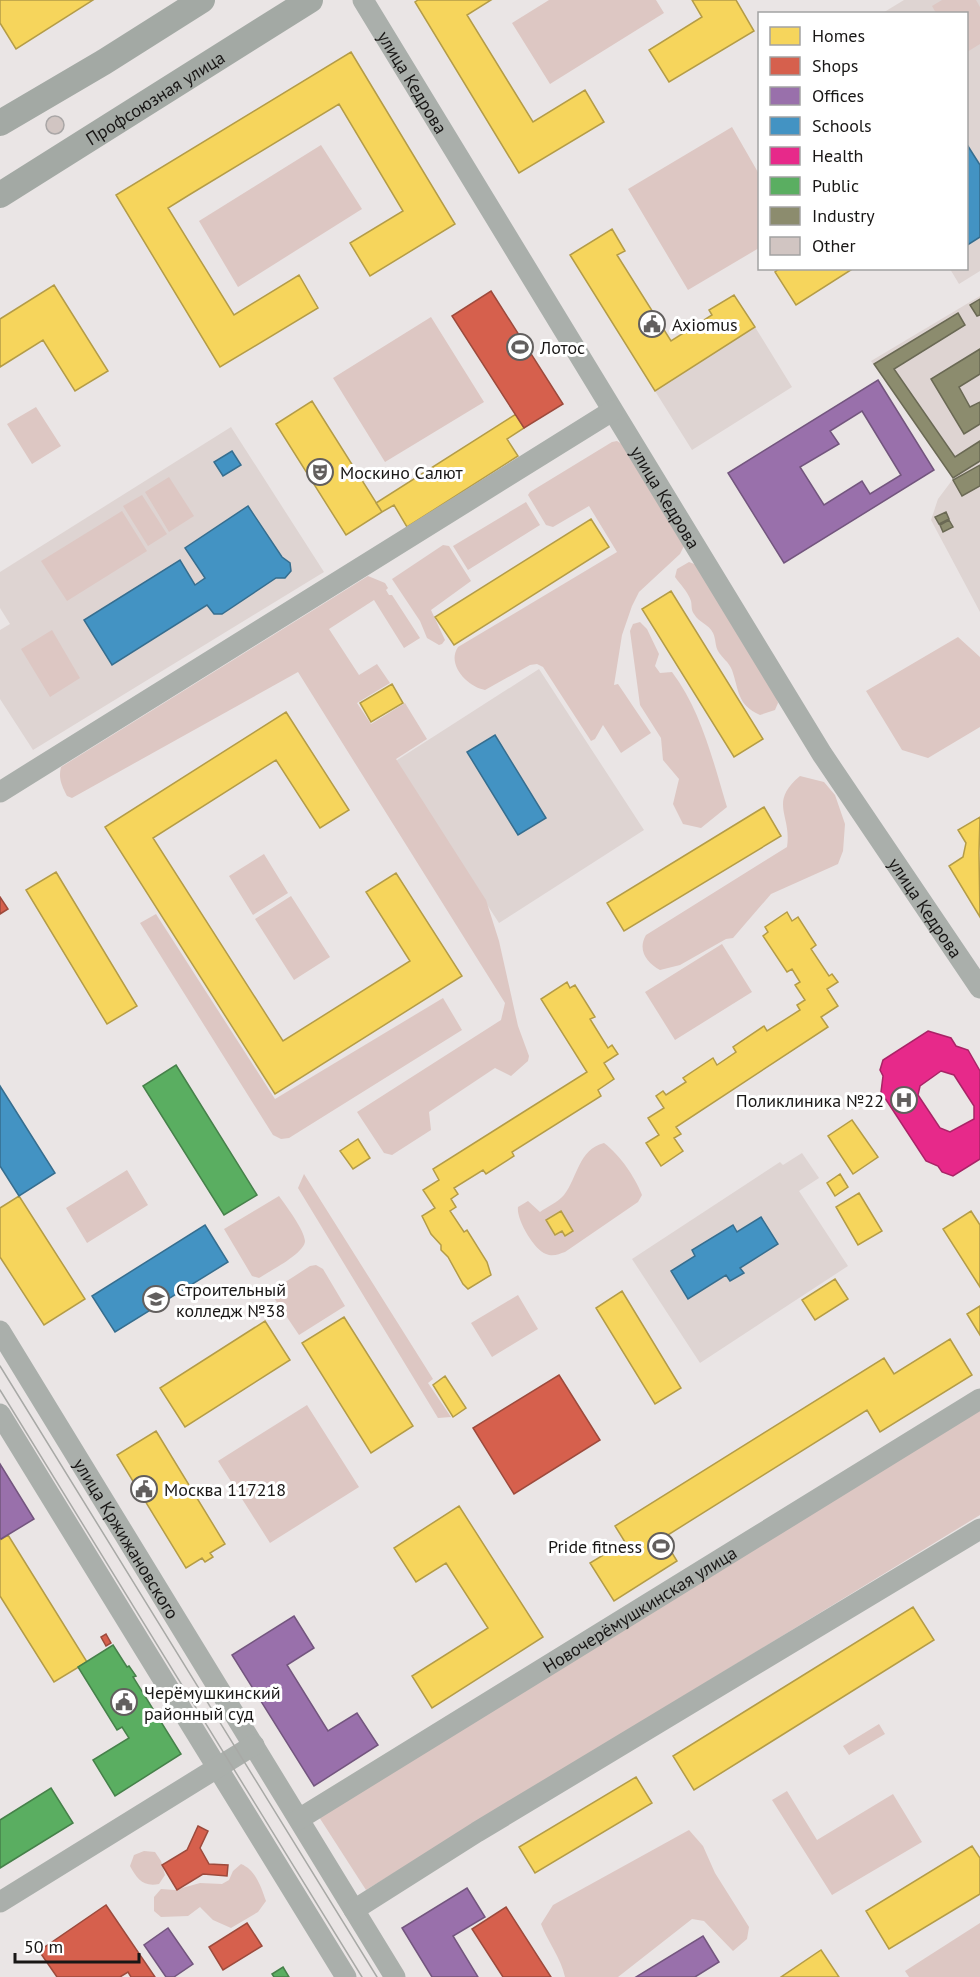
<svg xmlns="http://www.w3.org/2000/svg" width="980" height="1977" font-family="'PT Sans',sans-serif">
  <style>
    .built { fill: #ded4d2 }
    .green { fill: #ddc7c3 }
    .homes { fill: #f6d55c; stroke: #b49c47; stroke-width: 1.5 }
    .shops { fill: #d6604d; stroke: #9d4a3c; stroke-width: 1.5 }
    .offices { fill: #9970ab; stroke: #73557e; stroke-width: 1.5; fill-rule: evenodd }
    .schools { fill: #4393c3; stroke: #366e8f; stroke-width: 1.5 }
    .health { fill: #e7298a; stroke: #a92467; stroke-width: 1.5; fill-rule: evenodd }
    .public { fill: #5aae61; stroke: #46814a; stroke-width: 1.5 }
    .industry { fill: #8c8c6e; stroke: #6a6954; stroke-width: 1.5 }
    .building { fill: #d1c5c2; stroke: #a9a6a6; stroke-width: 1.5 }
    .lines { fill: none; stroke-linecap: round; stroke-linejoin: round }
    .minor { stroke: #aaafab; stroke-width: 21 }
    .major { stroke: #a3a9a4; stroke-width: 26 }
    .tram { stroke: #a8a9a6; stroke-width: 1.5 }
    .labels { text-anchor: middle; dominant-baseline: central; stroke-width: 6; stroke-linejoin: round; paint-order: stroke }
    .street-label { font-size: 18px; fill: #191716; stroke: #fff }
    .poi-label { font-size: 18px; fill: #191716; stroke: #fff; text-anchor: start }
  </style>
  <rect width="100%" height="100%" fill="#eae5e5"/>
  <!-- built -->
  <path class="built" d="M904,0H980V271L959,284L950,269L966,268V14H881Z
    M980,296V612L931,520L938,499L953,479L871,361Z
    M755,327L792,387L692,450L655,391Z
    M231,427L324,572L33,750L0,699V630L10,624L0,608V572Z
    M539,669L644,830L499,923L394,762Z
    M802,1153L819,1178L799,1191L848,1266L700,1363L632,1259L780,1162L783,1165Z"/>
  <!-- green -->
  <path class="green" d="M549,0H656L664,13L550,84L512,23Z
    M942,0H976L980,7V44L967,52L966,14L936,13L932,6Z
    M732,127L759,174V248L688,290L628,189Z
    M321,145L362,209L238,287L199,221Z
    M431,317L484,402L385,462L333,378Z
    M36,407L61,446L32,464L7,424Z
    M617,441L622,444L684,546L680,554L639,592L632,606L622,635L614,685L618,684L651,733L621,753L603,725L595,739L591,741L543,667L537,664L530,665L485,690C468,687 446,665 458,647L617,552L589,506L553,527L546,525L528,495L530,492L612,442Z
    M169,477L194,516L169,532L145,492Z
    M142,495L167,534L148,546L123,506Z
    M526,502L540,525L468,570L453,546Z
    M122,511L147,551L67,601L41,561Z
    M443,545L449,546L471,581L431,610L445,640L442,644L439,645L427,638L420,621L392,579Z
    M689,562L697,565L775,690L778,703L775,710L760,715C737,705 739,690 732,670C729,662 722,658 718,651C715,646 716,639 713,633C709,624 699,623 694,614C691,610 692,606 691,601C688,592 680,584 675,577L677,569Z
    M368,576L385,583L388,588L386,590L389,595H392L420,638L404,648L374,600L329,629L359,675L377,664L390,683L357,703L371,724L405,703L427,739L396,759L486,900L499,941L518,1026L529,1056L528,1061L511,1076L495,1068L429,1112L431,1130L392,1155L384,1153L357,1112L501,1020L505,1003L298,672L72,798L67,796C62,786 58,779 61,767Z
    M640,622L647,629L659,654L655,666L660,673L672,672C701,710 713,761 727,807L701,828L683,824L673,804L679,779L663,760L661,738L640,705L630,631L633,624Z
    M52,630L80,678L50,697L21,649Z
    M958,637L980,657V727L928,758L902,750L866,691Z
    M800,776L824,782L835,795L845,824L843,851L838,864L771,894L733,938L726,939L680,965L660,970C647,963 637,950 646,935L787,847C792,815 768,803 800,776Z
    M264,854L288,893L253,915L229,876Z
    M291,896L330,957L294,980L255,919Z
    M156,914L275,1099L443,998L462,1030L289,1138L281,1139L273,1135L140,923Z
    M722,944L752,992L675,1040L645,992Z
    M604,1143C620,1155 635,1177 642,1195L638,1202L565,1252C559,1254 553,1257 546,1254C534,1250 516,1219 518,1207L528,1201L540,1212C547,1207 558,1202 564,1195C578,1177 578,1150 604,1143Z
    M127,1170L148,1205L87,1243L66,1208Z
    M304,1174L433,1379L428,1383L451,1417L438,1418L298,1188Z
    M279,1196C286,1206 304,1229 305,1241C305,1253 270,1271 259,1278L252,1276L224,1229Z
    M316,1265L323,1269L345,1306L299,1335L270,1292L310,1266Z
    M518,1295L538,1329L492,1357L471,1323Z
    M307,1405L359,1487L270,1543L218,1461Z
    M980,1408V1515L366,1890L319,1817Z
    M879,1724L885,1734L849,1755L843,1746Z
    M787,1791L817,1840L893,1794L922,1842L832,1895L772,1800Z
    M689,1830L703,1846L715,1873L749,1927L747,1939L733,1951L704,1921L692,1919L618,1977H565C561,1958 548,1942 541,1924L553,1905Z
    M144,1851L155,1852L161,1861L165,1875L159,1884C143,1887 137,1879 130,1866L134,1855Z
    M241,1864C256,1870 261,1887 266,1901L258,1912L231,1928L213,1920L200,1907L188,1916L161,1917L154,1911V1897L161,1889L175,1890L200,1883L222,1884L229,1880L233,1871Z
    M980,1923V1977H909L905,1971Z"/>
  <!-- homes -->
  <path class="homes" d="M0,0H93L16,49L0,23Z
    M418,0H491L467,15L533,122L585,90L604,122L519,173L415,2Z
    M692,0H736L754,31L669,82L649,50L702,17Z
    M351,52L455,224L370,276L350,243L403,211L339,104L189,195L168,208L234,315L299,275L318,308L220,367L116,195Z
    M612,229L625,251L617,255L671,341L712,315L709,310L734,295L755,327L655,391L570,255Z
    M780,268H854L796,305L775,272Z
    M54,285L108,371L75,391L43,340L0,367V319Z
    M312,401L382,512L346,535L276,424Z
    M516,414L524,428L507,439L518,456L407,527L394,505L382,512L376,503Z
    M591,519L609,547L454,645L435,617Z
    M671,591L763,739L734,757L642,609Z
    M392,684L403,703L371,722L360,703Z
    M286,712L349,810L320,828L276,760L153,838L283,1041L410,961L366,892L396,873L462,976L275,1094L105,827Z
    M764,807L781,836L624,931L607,903Z
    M980,817L979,853L980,917L949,866L963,857L966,843L958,830Z
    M56,872L137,1006L107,1024L26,890Z
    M787,912L792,921L798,917L816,945L811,949L829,976L832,974L838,982L827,989L838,1006L821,1017L828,1027L676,1127L681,1134L674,1138L683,1151L661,1166L646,1143L659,1135L648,1118L664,1108L656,1096L663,1091L666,1095L686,1082L683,1078L713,1058L717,1065L736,1052L733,1047L764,1026L767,1031L800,1010L797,1005L805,1000L795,985L800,982L792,969L787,972L763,936L768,932L765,927Z
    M567,982L570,988L575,985L595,1017L590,1019L608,1048L612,1045L618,1054L604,1063L614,1079L598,1090L601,1096L512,1152L514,1156L486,1174L483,1170L454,1188L458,1194L451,1199L456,1207L450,1211L464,1232L467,1230L487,1262L491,1275L468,1289L463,1284L448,1257L441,1250V1245L431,1234L422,1216L435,1208L423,1190L439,1180L433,1169L587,1072L541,999Z
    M852,1120L878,1157L853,1174L828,1136Z
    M358,1139L370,1158L353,1169L340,1151Z
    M840,1174L848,1187L835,1196L827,1183Z
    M859,1193L882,1231L858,1245L836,1207Z
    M19,1196L85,1299L44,1325L0,1257V1208Z
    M561,1211L573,1231L565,1236L562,1231L555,1235L546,1220Z
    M971,1211L980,1225V1287L943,1229Z
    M835,1279L848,1299L815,1320L802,1300Z
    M622,1291L681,1388L655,1404L596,1308Z
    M980,1306V1335L967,1314Z
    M344,1317L413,1426L371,1453L302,1343Z
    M265,1321L290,1360L185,1427L160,1388Z
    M950,1339L972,1375L880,1432L867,1410L663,1538L677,1561L614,1601L590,1563L625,1542L615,1526L884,1358L894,1374Z
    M445,1376L466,1408L453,1417L433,1385Z
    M156,1431L225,1544L210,1553L213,1557L205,1562L202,1558L186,1568L117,1455Z
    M459,1506L543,1637L432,1708L412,1676L488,1628L446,1563L416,1582L394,1548Z
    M8,1535L87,1662L54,1682L0,1596V1540Z
    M913,1607L934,1640L694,1790L673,1756Z
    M636,1777L652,1803L535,1873L519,1847Z
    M972,1846L980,1858V1894L889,1949L866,1911Z
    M821,1950L839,1977H781Z"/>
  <!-- shops -->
  <path class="shops" d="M491,291L563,404L524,428L452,316Z
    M0,897L8,909L0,914Z
    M559,1375L600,1440L514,1494L473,1428Z
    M106,1634L111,1643L106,1646L101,1637Z
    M198,1826L208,1831L200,1848L209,1864L228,1865L227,1876L203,1874L177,1890L162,1865L187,1850Z
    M106,1905L155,1977H131L128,1972L120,1977H57L39,1951Z
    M506,1907L551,1977H503L472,1929Z
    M247,1923L262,1946L223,1970L209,1947Z"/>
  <!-- offices -->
  <path class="offices" d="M878,380L934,470L784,563L728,473ZM862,411L901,475L870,494L862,481L824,505L800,467L839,444L830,431Z
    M0,1464L34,1519L1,1539L0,1538Z
    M294,1616L314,1648L287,1665L328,1731L357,1713L378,1745L314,1786L232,1655Z
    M467,1888L485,1917L453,1936L478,1977H432L402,1928Z
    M168,1928L193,1964L174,1977H166L144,1945Z
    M703,1936L719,1962L695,1977H636Z"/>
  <!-- schools -->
  <path class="schools" d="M966,143L980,165V237L966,246Z
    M232,451L241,465L223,476L214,462Z
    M248,506L282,557L290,563L291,571L285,578H276L222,614H214L207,605L112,665L84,620L180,560L195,585L205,578L185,548Z
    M495,735L546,818L518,835L467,752Z
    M0,1086L55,1173L19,1196L0,1166Z
    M761,1217L778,1244L740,1268L744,1273L730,1281L726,1275L688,1299L671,1271L695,1256L692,1250L733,1225L737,1232Z
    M205,1225L228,1262L115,1332L92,1296Z"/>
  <!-- health -->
  <path class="health" d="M928,1031L951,1038L956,1046L968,1050L980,1071V1159L953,1176L942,1172L938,1166L926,1161L881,1092L883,1076L880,1070L883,1060ZM941,1071L954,1075L974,1106V1119L950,1132L940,1128L918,1095L920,1086Z"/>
  <!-- public -->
  <path class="public" d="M176,1065L257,1195L224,1215L143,1086Z
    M113,1645L127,1667L129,1666L136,1676L133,1677L181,1754L115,1796L93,1760L129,1738L122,1727L117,1730L78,1667Z
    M51,1788L73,1823L0,1868V1820Z
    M283,1967L289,1977H274L272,1974Z"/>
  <!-- industry -->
  <path class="industry" d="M980,299V315L977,316L970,305Z
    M958,313L965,325L894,369L955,457L980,441V461L953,478L874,364Z
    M980,349V374L959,387L970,407L980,402V424L964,434L931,379Z
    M980,465V486L962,496L953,480Z
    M946,512L949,519L939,524L935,517Z
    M949,520L953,527L943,532L940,525Z"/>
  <!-- building -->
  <path class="building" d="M46 125a9 9 0 1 1 18 0a9 9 0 1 1-18 0Z"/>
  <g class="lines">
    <!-- minor -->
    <g class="minor">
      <path id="s1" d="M363,0L822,754L980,988"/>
      <path d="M0,792L612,411"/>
      <path id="s2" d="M0,1331L395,1977"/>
      <path d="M0,1414L346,1977"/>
      <path id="s3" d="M299,1819L980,1399"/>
      <path d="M0,1902L254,1745"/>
      <path d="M354,1910L477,1832L980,1529"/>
    </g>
    <!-- major -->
    <g class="major">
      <path d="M0,123L104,62L202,0"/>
      <path id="s4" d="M0,195L310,0"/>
    </g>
    <!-- tram -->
    <path class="tram" d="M0,1366L377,1977
      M0,1390L362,1977"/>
  </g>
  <!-- icons -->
  <defs>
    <symbol id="civic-ring" viewBox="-11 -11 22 22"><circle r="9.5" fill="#fff" stroke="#625f5e" stroke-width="1.5"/><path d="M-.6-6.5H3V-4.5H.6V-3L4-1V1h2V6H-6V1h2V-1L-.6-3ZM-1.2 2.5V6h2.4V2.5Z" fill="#625f5e"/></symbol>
    <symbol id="stadium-ring" viewBox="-11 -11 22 22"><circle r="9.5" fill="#fff" stroke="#625f5e" stroke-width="1.5"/><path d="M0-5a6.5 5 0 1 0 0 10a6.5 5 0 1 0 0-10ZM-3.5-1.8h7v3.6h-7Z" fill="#625f5e"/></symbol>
    <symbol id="theatre-ring" viewBox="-11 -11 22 22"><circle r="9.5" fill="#fff" stroke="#625f5e" stroke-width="1.5"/><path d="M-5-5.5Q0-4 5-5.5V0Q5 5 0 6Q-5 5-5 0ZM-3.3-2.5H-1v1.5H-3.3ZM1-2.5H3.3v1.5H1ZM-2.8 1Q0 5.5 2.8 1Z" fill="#625f5e"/></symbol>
    <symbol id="hospital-ring" viewBox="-11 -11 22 22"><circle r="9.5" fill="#fff" stroke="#625f5e" stroke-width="1.5"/><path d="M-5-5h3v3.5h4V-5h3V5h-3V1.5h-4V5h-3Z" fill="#625f5e"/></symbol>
    <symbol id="university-ring" viewBox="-11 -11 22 22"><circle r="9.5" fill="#fff" stroke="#625f5e" stroke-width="1.5"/><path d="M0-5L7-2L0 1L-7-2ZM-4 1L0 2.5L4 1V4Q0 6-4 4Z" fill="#625f5e"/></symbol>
  </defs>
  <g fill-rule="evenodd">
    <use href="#civic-ring" x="637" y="309" width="30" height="30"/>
    <use href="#stadium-ring" x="505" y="332" width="30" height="30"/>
    <use href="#theatre-ring" x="305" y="457" width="30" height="30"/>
    <use href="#hospital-ring" x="889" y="1085" width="30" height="30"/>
    <use href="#university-ring" x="141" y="1284" width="30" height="30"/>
    <use href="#civic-ring" x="129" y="1474" width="30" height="30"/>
    <use href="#stadium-ring" x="646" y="1531" width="30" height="30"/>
    <use href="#civic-ring" x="109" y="1687" width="30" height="30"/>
  </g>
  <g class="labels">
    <!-- street labels -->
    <g class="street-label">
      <text stroke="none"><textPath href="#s1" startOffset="96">улица Кедрова</textPath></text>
      <text stroke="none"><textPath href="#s4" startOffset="183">Профсоюзная улица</textPath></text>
      <text stroke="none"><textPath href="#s1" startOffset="582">улица Кедрова</textPath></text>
      <text stroke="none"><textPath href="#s1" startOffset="1068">улица Кедрова</textPath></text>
      <text stroke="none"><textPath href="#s2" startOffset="243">улица Кржижановского</textPath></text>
      <text stroke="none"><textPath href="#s3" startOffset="400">Новочерёмушкинская улица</textPath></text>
    </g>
    <!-- poi labels -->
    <g class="poi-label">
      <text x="672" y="324">Axiomus</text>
      <text x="540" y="347">Лотос</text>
      <text x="340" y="472">Москино Салют</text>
      <text x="884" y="1100" text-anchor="end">Поликлиника №22</text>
      <text x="176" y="1289">Строительный<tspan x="176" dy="21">колледж №38</tspan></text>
      <text x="164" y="1489">Москва 117218</text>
      <text x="642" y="1546" text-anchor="end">Pride fitness</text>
      <text x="144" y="1692">Черёмушкинский<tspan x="144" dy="21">районный суд</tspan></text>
    </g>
  </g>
  <!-- legend -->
  <rect x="758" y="12" width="210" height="258" fill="#ffffff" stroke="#a3a2a2" stroke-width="1.5"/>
  <rect x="770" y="27" width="30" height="18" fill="#f6d55c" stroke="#a3a2a2" stroke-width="1.5"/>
  <text x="812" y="42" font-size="18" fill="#191716">Homes</text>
  <rect x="770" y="57" width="30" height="18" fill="#d6604d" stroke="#a3a2a2" stroke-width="1.5"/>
  <text x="812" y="72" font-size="18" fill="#191716">Shops</text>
  <rect x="770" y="87" width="30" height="18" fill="#9970ab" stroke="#a3a2a2" stroke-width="1.5"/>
  <text x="812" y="102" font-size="18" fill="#191716">Offices</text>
  <rect x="770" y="117" width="30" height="18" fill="#4393c3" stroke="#a3a2a2" stroke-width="1.5"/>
  <text x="812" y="132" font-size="18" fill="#191716">Schools</text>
  <rect x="770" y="147" width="30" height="18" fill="#e7298a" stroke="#a3a2a2" stroke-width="1.5"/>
  <text x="812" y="162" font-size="18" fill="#191716">Health</text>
  <rect x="770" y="177" width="30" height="18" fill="#5aae61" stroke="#a3a2a2" stroke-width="1.5"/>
  <text x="812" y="192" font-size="18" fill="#191716">Public</text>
  <rect x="770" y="207" width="30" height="18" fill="#8c8c6e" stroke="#a3a2a2" stroke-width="1.5"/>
  <text x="812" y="222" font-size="18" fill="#191716">Industry</text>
  <rect x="770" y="237" width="30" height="18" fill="#d1c5c2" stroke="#a3a2a2" stroke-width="1.5"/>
  <text x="812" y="252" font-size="18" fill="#191716">Other</text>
  <!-- scale -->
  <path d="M15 1953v9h124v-9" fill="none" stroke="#191716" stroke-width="3"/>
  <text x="24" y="1953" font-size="18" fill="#191716" stroke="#ffffff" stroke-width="4.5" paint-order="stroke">50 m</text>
</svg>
